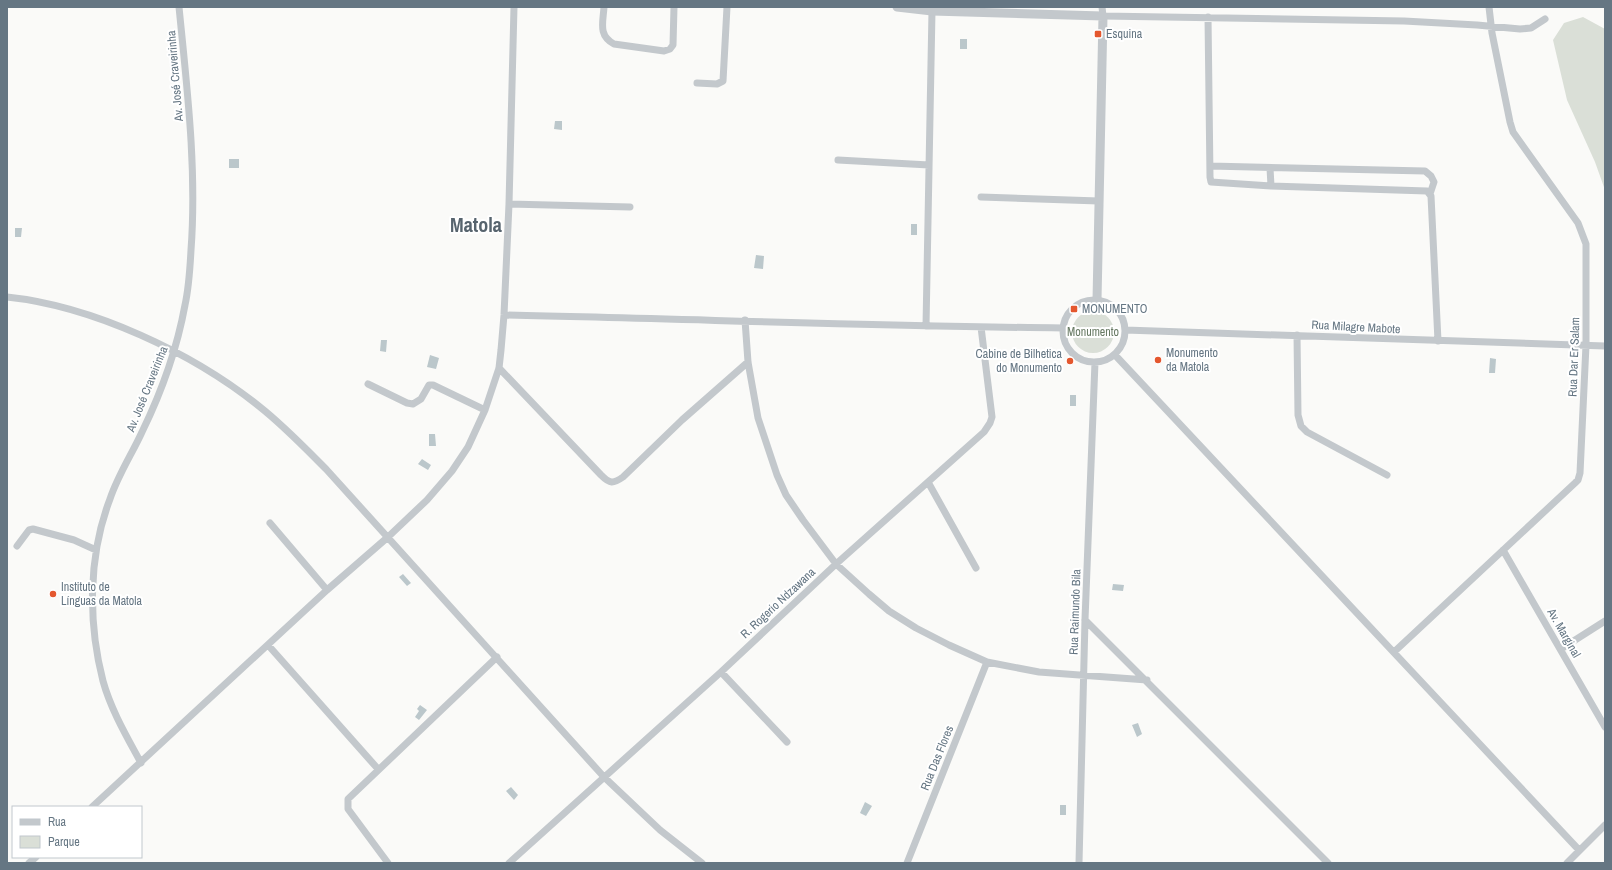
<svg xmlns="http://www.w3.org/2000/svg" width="1612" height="870" font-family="'Archivo Narrow',sans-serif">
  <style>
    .green { fill: #dadfd7 }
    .water { fill: #bbc7cb }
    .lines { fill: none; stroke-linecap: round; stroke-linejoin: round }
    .minor { stroke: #c3c8cc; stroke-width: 7 }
    .tertiary { stroke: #c3c8cc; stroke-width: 9 }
    .poi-dot { fill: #e4572e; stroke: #fff; stroke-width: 1.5 }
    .labels { text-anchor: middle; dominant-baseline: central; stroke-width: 4; stroke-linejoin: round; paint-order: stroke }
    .poi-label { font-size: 12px; fill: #657683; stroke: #fff; text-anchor: start }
    .street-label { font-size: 12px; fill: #657683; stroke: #fff }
    .park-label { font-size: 12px; fill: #687a64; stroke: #fff }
    .town-label { font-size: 20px; font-weight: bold; fill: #57646e; stroke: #fff }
  </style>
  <rect width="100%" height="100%" fill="#fafaf8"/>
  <!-- green -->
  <path class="green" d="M1583,17L1605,29V190L1595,162L1567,100L1553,40L1564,23Z
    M1072 332a21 21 0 1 1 42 0a21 21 0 1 1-42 0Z"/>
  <!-- water -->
  <path class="water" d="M960,39H967V49H960Z
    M555,121H562V130L554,129Z
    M229,159H239V168H229Z
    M911,224H917V235H911Z
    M15,228H22L21,237H15Z
    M756,255L764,256L763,269L754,268Z
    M381,340H387L386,352L380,351Z
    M430,355L439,358L436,369L427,367Z
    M1490,358L1496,359L1495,373H1489Z
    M1070,395H1076V406H1070Z
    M429,434H435L436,446H429Z
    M422,459L431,465L428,470L418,464Z
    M403,574L411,583L407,586L399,577Z
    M1113,584L1124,585L1123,591L1112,590Z
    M420,705L427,710L419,720L415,717L419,711L417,709Z
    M1138,723L1142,734L1137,737L1132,725Z
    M511,787L518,795L514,800L506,791Z
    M865,802L872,806L866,816L860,813Z
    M1060,805H1066V815H1060Z"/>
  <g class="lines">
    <!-- minor -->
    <path class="minor" d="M604,7C603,23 598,35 614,44L664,51L670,49L673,45L674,7
      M1102,7L1103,16L1404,21L1477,25L1520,29L1531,28L1545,19
      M1208,17L1210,177L1211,182L1271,186L1427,191L1431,196L1438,341
      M697,83L717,84L723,81L727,7
      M838,160L929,165
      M1210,166L1425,171L1431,176L1434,182L1430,194
      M1270,168L1271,186
      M981,197L1099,201
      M509,204L630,207
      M7,297C93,306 193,353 260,407C284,426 305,448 326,469L604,777L660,830L702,863
      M1063 331a31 31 0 1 1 62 0a31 31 0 1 1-62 0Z
      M504,315C691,319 877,326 1063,328
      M745,320L748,362L758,418L777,475L786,495L803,520L836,564L869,594L889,611L916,628L949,645L987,662L1039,672L1147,680
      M926,326L932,11
      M1125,330L1605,346
      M1297,335L1298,415L1301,426L1307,432L1387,475
      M1115,355L1579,850
      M499,368L601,475C610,484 613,484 623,477L682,420L748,362
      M368,384L407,403L413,404L421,399L429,385H433L485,410
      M928,482L976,568
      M270,523L327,590
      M17,546L29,530L33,529L74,540L96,550
      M1503,550L1605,727
      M1085,620L1328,863
      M268,645L378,769
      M1561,649L1605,621
      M1394,652L1575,483L1578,480L1580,473L1586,345V244L1578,223L1513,132L1510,122L1492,33L1489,7
      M721,672L787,742
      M141,763C127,737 111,710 103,681C88,623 88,556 110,499C118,475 132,454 142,432C162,391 177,349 185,305C189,287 190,269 191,250C197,169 187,88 179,7
      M92,807L327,590L388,537L427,500L452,471L468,447L485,410L499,368L501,350L504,315L509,204L514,7
      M29,863L36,857
      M388,863L348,809V799L497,657
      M509,863L721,672L836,564L984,432L990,423L992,417L981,327
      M907,863L987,662
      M1079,863L1085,620L1095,362
      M1567,863L1605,825"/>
    <!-- tertiary -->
    <path class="tertiary" d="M897,7L932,11L1103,16L1097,300"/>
  </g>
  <!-- markers -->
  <g class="poi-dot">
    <rect x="1094" y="30" width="8" height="8" rx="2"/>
    <rect x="1070" y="305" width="8" height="8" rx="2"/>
    <circle cx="1158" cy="360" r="4"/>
    <circle cx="1070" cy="361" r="4"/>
    <circle cx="53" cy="594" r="4"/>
  </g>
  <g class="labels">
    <!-- poi labels -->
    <g class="poi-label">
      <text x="1106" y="34">Esquina</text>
      <text x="1082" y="309">MONUMENTO</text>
      <text x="1166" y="353">Monumento<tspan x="1166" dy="14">da Matola</tspan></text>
      <text x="1062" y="354" text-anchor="end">Cabine de Bilhetica<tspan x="1062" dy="14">do Monumento</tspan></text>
      <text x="61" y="587">Instituto de<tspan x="61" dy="14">Línguas da Matola</tspan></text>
    </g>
    <!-- street labels -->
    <g class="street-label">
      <text transform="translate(175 76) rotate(-95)">Av. José Craveirinha</text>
      <text transform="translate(1356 327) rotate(3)">Rua Milagre Mabote</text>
      <text transform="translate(1574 357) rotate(-88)">Rua Dar Er Salam</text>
      <text transform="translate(147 389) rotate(-68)">Av. José Craveirinha</text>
      <text transform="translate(778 603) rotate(-43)">R. Rogerio Ndzawana</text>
      <text transform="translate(1075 612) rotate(-88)">Rua Raimundo Bila</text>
      <text transform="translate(1564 633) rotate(60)">Av. Marginal</text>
      <text transform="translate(937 758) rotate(-68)">Rua Das Flores</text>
    </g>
    <!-- park labels -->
    <g class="park-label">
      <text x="1093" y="332">Monumento</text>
    </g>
    <!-- town labels -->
    <g class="town-label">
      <text x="476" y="224">Matola</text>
    </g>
  </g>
  <!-- border -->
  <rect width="1612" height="870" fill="none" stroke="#657683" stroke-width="16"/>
  <!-- legend -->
  <rect x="12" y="806" width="130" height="52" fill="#ffffff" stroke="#c1c8cd"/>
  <rect x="20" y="819" width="20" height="6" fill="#c3c8cc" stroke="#c1c8cd"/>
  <text x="48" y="826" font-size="12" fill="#657683">Rua</text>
  <rect x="20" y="836" width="20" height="12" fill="#dadfd7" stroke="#c1c8cd"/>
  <text x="48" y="846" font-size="12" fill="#657683">Parque</text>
</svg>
